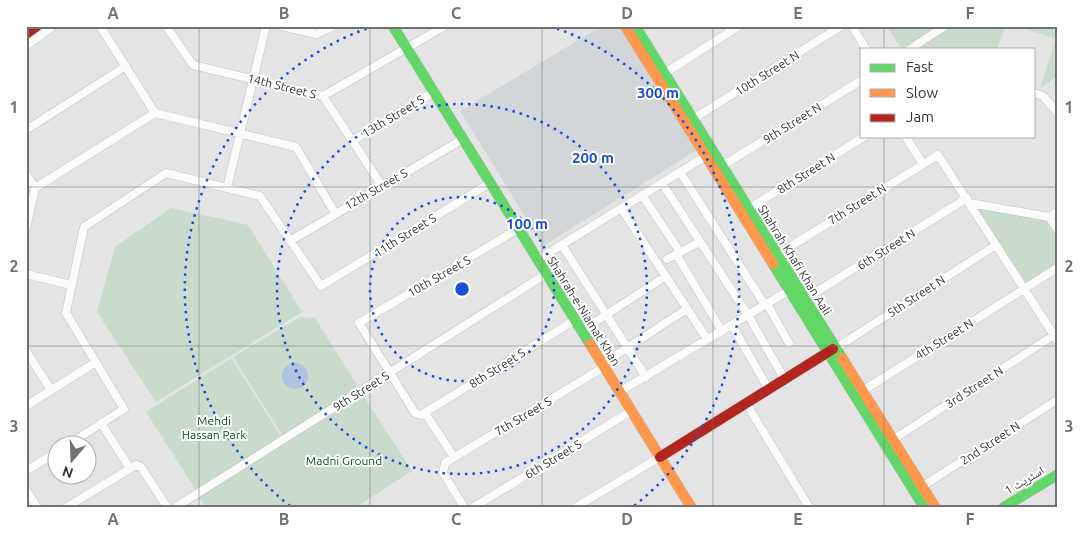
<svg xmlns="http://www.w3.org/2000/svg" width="1083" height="533" font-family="Ubuntu,'Noto Naskh Arabic',sans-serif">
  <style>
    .built { fill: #d2d6d8 }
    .green { fill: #c8dbcc }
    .water { fill: #b0c3e0 }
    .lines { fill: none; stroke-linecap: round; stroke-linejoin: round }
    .street-casing { stroke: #c0c0c0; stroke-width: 9 }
    .fast-casing { stroke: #c0c0c0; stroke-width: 11 }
    .slow-casing { stroke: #c0c0c0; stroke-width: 11 }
    .jam-casing { stroke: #c0c0c0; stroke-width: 11 }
    .street { stroke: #fbfbfb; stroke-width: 8 }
    .fast { stroke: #63d668; stroke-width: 10 }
    .slow { stroke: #ff974d; stroke-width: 10 }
    .jam { stroke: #b3261e; stroke-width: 10 }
    .grid { fill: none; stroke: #727272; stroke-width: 1; stroke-opacity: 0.55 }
    .ring { fill: none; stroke: #1d4ed8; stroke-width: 2.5; stroke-dasharray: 2.5 5 }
    .labels { text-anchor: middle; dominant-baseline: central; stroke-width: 4; stroke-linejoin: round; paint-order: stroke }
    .street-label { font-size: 12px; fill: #343434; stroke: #fff }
    .park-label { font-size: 12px; fill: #034f26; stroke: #fff }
    .centre { fill: #1d4ed8; stroke: #fff; stroke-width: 2.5 }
    .ring-label { font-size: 15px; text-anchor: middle; font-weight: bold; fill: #1d4ed8; stroke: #fff; stroke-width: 4; stroke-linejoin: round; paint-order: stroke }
    .neatline { fill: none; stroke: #727272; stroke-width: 2 }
    .grid-label { font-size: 16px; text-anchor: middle; font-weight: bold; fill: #727272 }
  </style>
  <rect width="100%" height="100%" fill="#e4e4e4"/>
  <!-- built -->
  <path class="built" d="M602,26H621L697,150L543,246L460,111Z"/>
  <!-- green -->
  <path class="green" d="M886,26H1008L1005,28L997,49H902Z
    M1017,26H1057V76L1040,88L1056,39Z
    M970,203L1049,217L1057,229V268L1024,288Z
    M171,208L248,225L302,312L156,402L97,312L115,247Z
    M300,317L315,318L361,392L285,439L233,357Z
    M230,359H232L280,435L277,437L280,441L198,493L146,412Z
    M363,395L412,471L356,507H205L199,496Z"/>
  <!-- water -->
  <path class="water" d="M282 376a13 13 0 1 1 26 0a13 13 0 1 1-26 0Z"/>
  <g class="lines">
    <defs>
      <path id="street" d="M100,26L155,113
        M166,26L193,65L323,96L445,26
        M281,26L316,34L334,26
        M852,26L866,49
        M26,46L53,26
        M910,49L945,26
        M665,73L739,26
        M1034,93L1043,96L1057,112
        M323,96L382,186
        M693,119L841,26
        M26,130L126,66
        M905,136L923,164
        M352,141L434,92
        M722,166L862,80
        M680,172L765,305
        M26,174L35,188
        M662,183L748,315L785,380
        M227,188L266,26
        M642,195L680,252
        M970,203L1049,217L1057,212
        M621,208L707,339
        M748,209L865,136
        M1049,217L1057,229
        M26,228L35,188L155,113L296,147L335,213
        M518,229L359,323L415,413L421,415L575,320
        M290,241L463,139
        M562,245L646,377
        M676,254L722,331
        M777,255L938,155L1057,340
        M667,259L700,242
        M537,260L706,156
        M26,274L71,285
        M805,299L967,198
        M767,304L789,343
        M732,325L769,390
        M581,331L666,276
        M836,348L996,245
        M26,351L51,390
        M602,364L687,309
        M864,390L1057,268
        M619,392L790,290
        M746,403L809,507
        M26,406L96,362
        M425,413L454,457
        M101,423L129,467
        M894,439L1054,335
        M66,446L124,409L66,313L84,227L166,173L260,196L321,286L490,183
        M26,471L58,451
        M923,486L1057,400
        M26,490L37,507
        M67,507L136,465L141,467L167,507
        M176,507L546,274
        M464,507L443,473L445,463L604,367
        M474,507L631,411
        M576,507L660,457"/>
      <path id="fast" d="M393,26L590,344
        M635,26L842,358
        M773,264L924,507
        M1004,507L1057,475"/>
      <path id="slow" d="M625,26L773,264
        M590,344L691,507
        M842,358L935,507"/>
      <path id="jam" d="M26,34L37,26
        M660,457L833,349"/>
    </defs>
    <!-- street casing -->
    <use href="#street" class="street-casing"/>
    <!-- fast casing -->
    <use href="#fast" class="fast-casing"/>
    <!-- slow casing -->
    <use href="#slow" class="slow-casing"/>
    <!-- jam casing -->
    <use href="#jam" class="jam-casing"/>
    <!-- street -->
    <use href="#street" class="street"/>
    <!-- fast -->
    <use href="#fast" class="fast"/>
    <!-- slow -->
    <use href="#slow" class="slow"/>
    <!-- jam -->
    <use href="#jam" class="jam"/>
  </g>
  <!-- grid -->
  <path class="grid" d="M199,26V507M370,26V507M542,26V507M713,26V507M884,26V49M884,136V507M26,187H1057M26,346H1057"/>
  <!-- distance rings -->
  <g class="ring">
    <circle cx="462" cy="289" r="92"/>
    <circle cx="462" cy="289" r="185"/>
    <path d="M290 506A277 277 0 0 1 374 26M550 26A277 277 0 0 1 634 506"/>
  </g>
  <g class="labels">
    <!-- street labels -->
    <g class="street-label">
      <text transform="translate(767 73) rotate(-32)">10th Street N</text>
      <text transform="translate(282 86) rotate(14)">14th Street S</text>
      <text transform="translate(393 116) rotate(-31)">13th Street S</text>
      <text transform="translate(792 123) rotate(-32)">9th Street N</text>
      <text transform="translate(806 173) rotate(-32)">8th Street N</text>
      <text transform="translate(376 189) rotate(-30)">12th Street S</text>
      <text transform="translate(857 204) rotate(-32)">7th Street N</text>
      <text transform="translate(405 235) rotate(-32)">11th Street S</text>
      <text transform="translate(886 249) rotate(-32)">6th Street N</text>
      <text transform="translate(795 260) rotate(58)">Shahrah Khafi Khan Aali</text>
      <text transform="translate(439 276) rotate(-30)">10th Street S</text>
      <text transform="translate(916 296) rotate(-33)">5th Street N</text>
      <text transform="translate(584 311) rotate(58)">Shahrah-e-Niamat Khan</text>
      <text transform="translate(944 339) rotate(-32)">4th Street N</text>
      <text transform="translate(497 368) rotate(-32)">8th Street S</text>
      <text transform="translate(974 387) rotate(-33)">3rd Street N</text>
      <text transform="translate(361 391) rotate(-32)">9th Street S</text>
      <text transform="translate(523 416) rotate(-31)">7th Street S</text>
      <text transform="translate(990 443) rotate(-33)">2nd Street N</text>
      <text transform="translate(553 459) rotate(-31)">6th Street S</text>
      <text transform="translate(1024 480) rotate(-31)">اسٹریٹ 1</text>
    </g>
    <!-- park labels -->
    <g class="park-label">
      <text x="214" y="420">Mehdi<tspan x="214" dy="14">Hassan Park</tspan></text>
      <text x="344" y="460">Madni Ground</text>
    </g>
  </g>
  <circle cx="462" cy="289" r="8" class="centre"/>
  <g class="ring-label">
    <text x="658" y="98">300 m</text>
    <text x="593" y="163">200 m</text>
    <text x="527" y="229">100 m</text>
  </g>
  <!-- border -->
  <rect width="1083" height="533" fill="none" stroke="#ffffff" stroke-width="55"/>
  <!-- legend -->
  <rect x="860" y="48" width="175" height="90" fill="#ffffff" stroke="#aeaeae"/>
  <rect x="870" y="64" width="25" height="8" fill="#63d668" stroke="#aeaeae"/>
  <text x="906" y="72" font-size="15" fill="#343434">Fast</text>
  <rect x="870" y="89" width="25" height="8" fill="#ff974d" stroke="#aeaeae"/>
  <text x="906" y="98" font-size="15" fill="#343434">Slow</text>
  <rect x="870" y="114" width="25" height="8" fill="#b3261e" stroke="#aeaeae"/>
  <text x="906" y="122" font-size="15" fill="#343434">Jam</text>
  <!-- north arrow -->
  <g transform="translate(72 460) rotate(199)"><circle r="24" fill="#ffffff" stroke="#aeaeae"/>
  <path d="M0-4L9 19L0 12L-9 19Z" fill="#727272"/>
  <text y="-8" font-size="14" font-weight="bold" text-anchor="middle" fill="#343434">N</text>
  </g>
  <rect x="28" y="28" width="1028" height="478" class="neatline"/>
  <g class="grid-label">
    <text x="113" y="19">A</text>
    <text x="284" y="19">B</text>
    <text x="456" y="19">C</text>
    <text x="627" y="19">D</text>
    <text x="798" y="19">E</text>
    <text x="970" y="19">F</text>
    <text x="14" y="113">1</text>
    <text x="1069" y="113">1</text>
    <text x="14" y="272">2</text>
    <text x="1069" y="272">2</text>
    <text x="14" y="432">3</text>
    <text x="1069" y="432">3</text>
    <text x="113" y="525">A</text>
    <text x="284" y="525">B</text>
    <text x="456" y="525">C</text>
    <text x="627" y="525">D</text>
    <text x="798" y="525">E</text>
    <text x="970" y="525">F</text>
  </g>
</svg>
